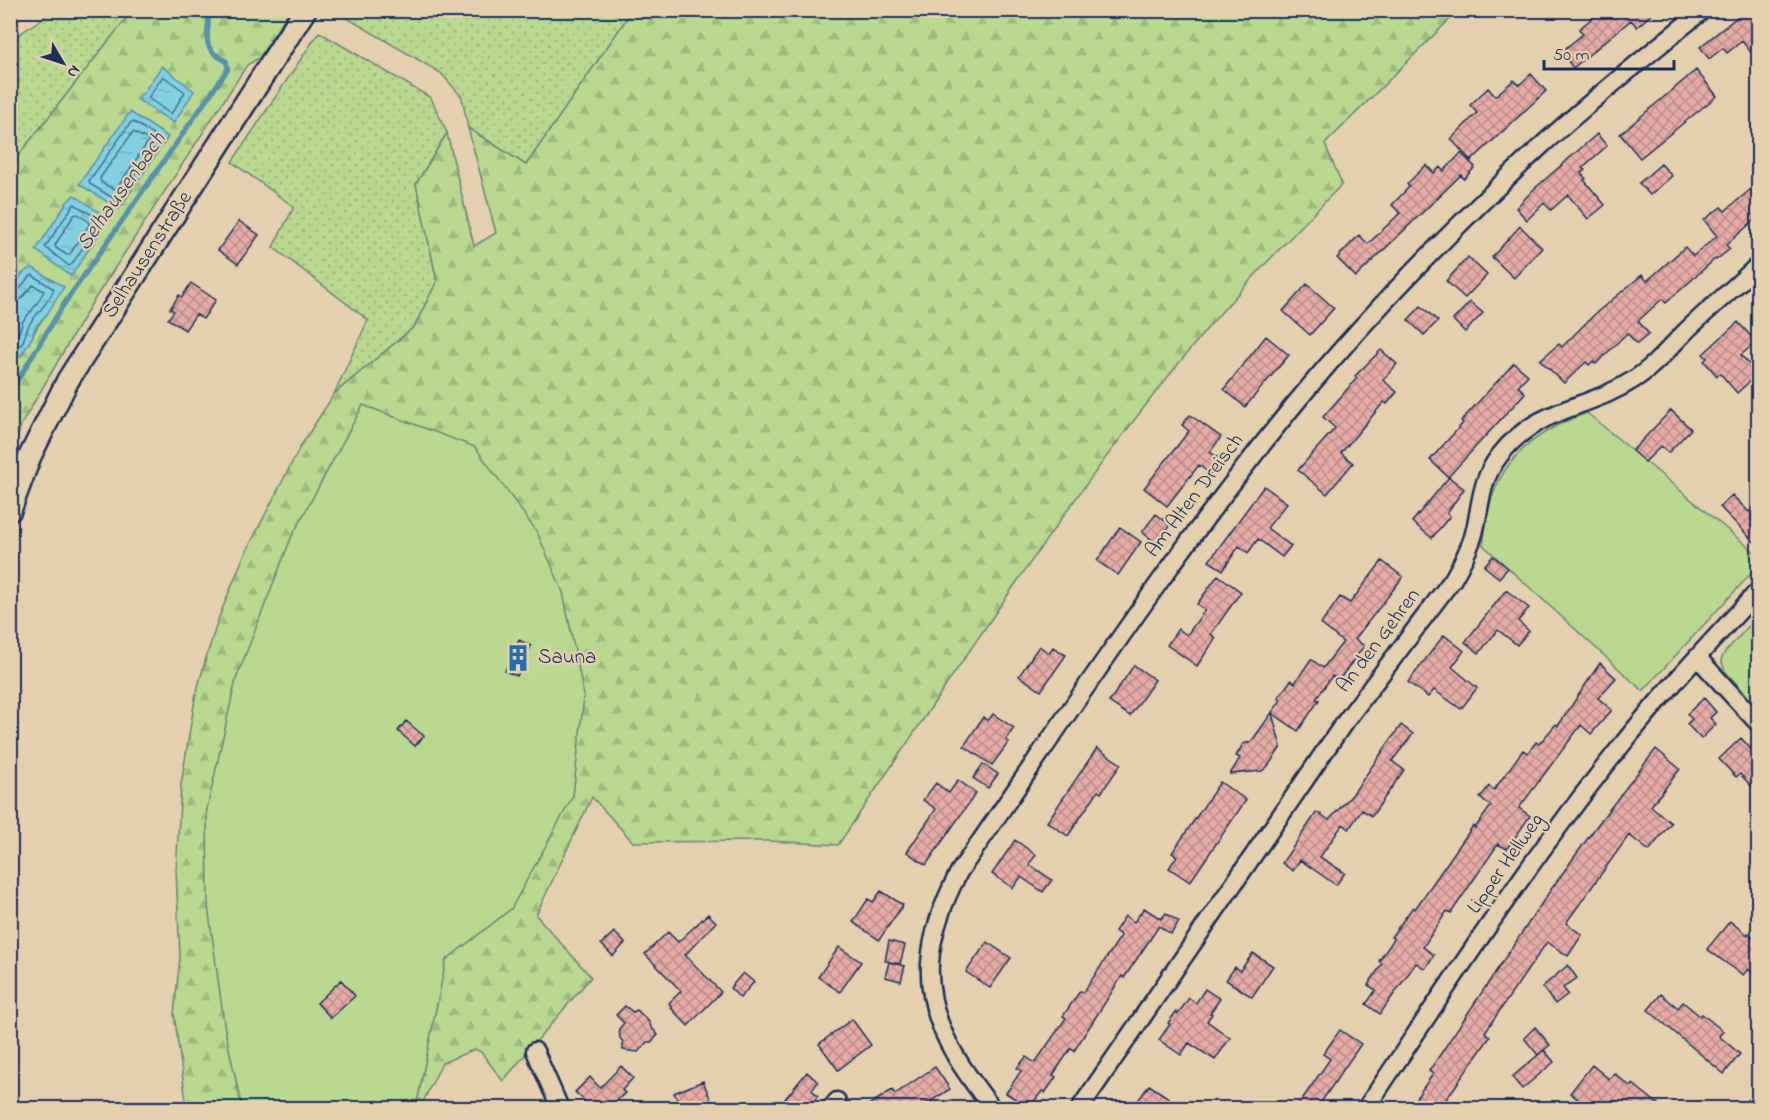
<svg xmlns="http://www.w3.org/2000/svg" width="1769" height="1119" font-family="'Indie Flower',sans-serif">
  <style>
    .grass { fill: url(#grass-dots); stroke: #6a8477; stroke-width: 1.5 }
    .forest { fill: url(#forest-firs); stroke: #6a8477; stroke-width: 1.5 }
    .green { fill: #bad890; stroke: #6a8477; stroke-width: 1.5 }
    .water { fill: url(#water-ripples); stroke: #5990ad; stroke-width: 1.5 }
    .lines { fill: none; stroke-linecap: round; stroke-linejoin: round }
    .shore { stroke: #456f93; stroke-width: 1.5 }
    .stream { stroke: #5990ad; stroke-width: 5 }
    .building { fill: url(#building-cross-hatch); stroke: #1b2f5e; stroke-width: 1.5 }
    .minor-casing { stroke: #1b2f5e; stroke-width: 21 }
    .tertiary-casing { stroke: #1b2f5e; stroke-width: 26 }
    .minor { stroke: #e4d0ae; stroke-width: 16 }
    .tertiary { stroke: #e4d0ae; stroke-width: 21 }
    .labels { text-anchor: middle; dominant-baseline: central; stroke-width: 4.5; stroke-linejoin: round; paint-order: stroke }
    .street-label { font-size: 21px; fill: #1b2f5e; stroke: #e4d0ae }
    .poi-label { font-size: 21px; fill: #1b2f5e; stroke: #e4d0ae; text-anchor: start }
    .water-label { font-size: 22px; font-style: italic; fill: #253f6b; stroke: #e4d0ae }
  </style>
  <defs>
    <pattern id="grass-dots" width="8" height="8" patternUnits="userSpaceOnUse" patternTransform="scale(1.5)"><rect width="8" height="8" fill="#bad890"/><path d="M2 2h.1M6 6h.1" fill="none" stroke="#9fba7f" stroke-width="1.8" stroke-linecap="round"/></pattern>
    <pattern id="forest-firs" width="22" height="20" patternUnits="userSpaceOnUse" patternTransform="scale(1.5)"><rect width="22" height="20" fill="#bad890"/><path d="M5 1l3.5 6h-7zM16 11l3.5 6h-7z" fill="#9fba7f"/></pattern>
    <pattern id="water-ripples" width="26" height="14" patternUnits="userSpaceOnUse" patternTransform="scale(1.5)"><rect width="26" height="14" fill="#83d0e2"/><path d="M2 4q2-2 4 0t4 0M15 11q2-2 4 0t4 0" fill="none" stroke="#71b3c4"/></pattern>
    <pattern id="building-cross-hatch" width="8" height="8" patternUnits="userSpaceOnUse" patternTransform="scale(1.5)"><rect width="8" height="8" fill="#e6aba6"/><path d="M0 0l8 8M0 8l8-8" fill="none" stroke="#ba8c8a"/></pattern>
  </defs>
  <rect width="100%" height="100%" fill="#e4d0ae"/>
  <filter id="ink" filterUnits="userSpaceOnUse"><feTurbulence type="fractalNoise" baseFrequency=".0167" numOctaves="2"/><feDisplacementMap in="SourceGraphic" scale="12" xChannelSelector="R" yChannelSelector="G"/><feConvolveMatrix kernelMatrix="1 2 1 2 8 2 1 2 1" color-interpolation-filters="sRGB"/></filter>
  <g filter="url(#ink)">
    <!-- grass -->
    <path class="grass" d="M53,11H123L129,15L11,165L10,41Z
      M335,11H632L526,165L468,128L462,97L441,73Z
      M319,32L431,98L447,133L416,184L437,281L414,327L334,394L368,320L273,247L294,207L232,162Z"/>
    <!-- forest -->
    <path class="forest" d="M123,11H289L259,58L247,65L90,306L22,423L11,454V348L21,356C31,340 35,327 47,314L22,274L11,292V165L129,15Z
      M632,11H1458L1325,144L1342,184C1296,232 1249,279 1206,330C1071,492 957,671 838,845L769,841L633,842L592,797L536,915L591,977L503,1081L481,1052L475,1049L442,1063L420,1108H187L174,1014L180,957L176,871L181,785L195,698L206,658L219,617L243,558L300,447L334,394L414,327L437,281L416,184L447,133L474,246L496,233L468,128L526,165Z"/>
    <!-- green -->
    <path class="green" d="M363,405L475,447L537,532L563,592L584,696L573,796L511,909L446,960L416,1108H242L225,1030L208,906L207,809L236,679L291,538Z
      M1587,413L1758,555V566L1643,691L1483,545C1486,526 1488,505 1496,487C1513,448 1549,426 1587,413Z
      M1758,616V707L1725,671L1721,660L1725,652Z"/>
    <!-- water -->
    <path class="water" d="M162,66L194,91L174,123L138,100Z
      M130,112L168,137L119,209L79,184Z
      M74,195L109,219L71,276L36,250L67,202Z
      M31,267L64,287L47,314L35,327L33,336L21,356L11,348V292L22,274Z"/>
    <g class="lines">
      <!-- shore -->
      <path class="shore" d="M163,76L185,92L171,114L148,98Z
        M131,122H134L157,137L159,140L119,198L116,200L90,184L89,181Z
        M133,132L147,139L148,142L117,188L113,189L101,182L100,178Z
        M74,204L99,219L100,222L72,264L69,266L45,247Z
        M78,214L88,221L89,225L70,254L67,255L56,248L55,245L74,215Z
        M10,295L17,293L27,279L32,275L54,289C49,302 39,311 31,322C26,328 26,337 21,345L10,343
        M10,302L21,299L33,285L44,291L36,305L23,321L18,335L10,336"/>
      <!-- stream -->
      <path class="stream" d="M10,393L62,307L228,69L226,61C197,46 211,37 208,10"/>
    </g>
    <!-- building -->
    <path class="building" d="M1602,10H1656L1637,27L1631,20L1573,68L1561,52L1583,34L1579,29Z
      M1746,10H1758V61L1742,41L1727,53L1723,48L1709,59L1700,47Z
      M1696,70L1717,96L1640,158L1620,134Z
      M1531,74L1546,91L1471,161L1451,139L1477,113L1470,105L1488,88L1495,96L1514,80L1519,85Z
      M1597,134L1607,146L1582,168L1585,170L1581,173L1586,179L1584,180L1605,205L1588,219L1568,195L1551,210L1544,203L1527,220L1516,208L1533,190Z
      M1461,153L1475,167L1464,179L1461,175L1356,277L1337,258L1359,235L1368,244L1400,213L1392,205L1409,187L1407,184L1426,165L1434,173L1440,167L1444,171Z
      M1661,164L1672,176L1650,195L1639,183Z
      M1758,183V217L1726,245L1730,249L1716,260L1715,259L1666,303L1662,299L1638,321L1649,334L1637,344L1627,333L1596,364L1593,361L1589,365L1586,362L1564,383L1540,360L1559,344L1562,347L1596,313L1642,275L1647,281L1685,247L1693,256L1717,236L1704,220L1721,207L1725,211Z
      M239,221L259,235L238,264L218,250Z
      M1520,226L1542,248L1514,278L1492,257Z
      M1468,257L1487,275L1465,298L1446,281Z
      M191,283L216,300L203,319L196,314L185,330L168,319L174,311L170,309L179,295L182,297Z
      M1307,284L1334,308L1310,335L1283,311Z
      M1470,302L1483,313L1465,332L1453,320Z
      M1421,306L1438,321L1424,335L1408,320Z
      M1738,322L1756,342L1741,355L1758,374L1737,393L1720,373L1717,376L1704,361L1707,358L1703,354Z
      M1266,336L1289,355L1245,407L1224,389Z
      M1381,350L1397,364L1383,380L1397,392L1387,404L1384,402L1341,453L1353,463L1327,494L1298,470L1335,428L1323,417L1357,378L1355,376Z
      M1514,363L1528,375L1518,386L1525,393L1448,477L1430,460L1463,423L1461,421Z
      M1671,410L1691,429L1668,453L1661,446L1645,462L1632,451Z
      M1190,415L1221,437L1210,452L1221,460L1210,474L1199,465L1167,506L1144,488L1189,431L1182,425Z
      M1449,477L1464,489L1447,513L1450,516L1432,538L1412,522Z
      M1264,486L1287,503L1267,528L1291,546L1282,557L1258,539L1248,553L1239,546L1223,570L1209,561Z
      M1732,495L1749,512L1758,502V546L1720,507Z
      M1156,514L1170,525L1156,543L1142,532Z
      M1120,527L1141,542L1118,575L1097,561Z
      M1493,556L1508,568L1499,578L1484,566Z
      M1382,561L1403,577L1355,639L1364,646L1339,680L1332,676L1316,699L1319,700L1298,731L1272,713L1281,747L1268,766L1262,771L1230,774L1240,758L1236,756L1243,744L1251,742L1281,700L1278,698L1291,680L1295,683L1311,659L1323,668L1343,642L1321,624L1340,597L1350,603Z
      M1218,575L1241,592L1211,634L1216,638L1197,666L1167,645L1178,629L1187,635L1205,610L1197,604Z
      M1506,590L1529,608L1518,621L1529,631L1517,645L1498,630L1479,653L1465,642Z
      M1444,635L1464,651L1452,667L1477,688L1461,709L1434,690L1428,697L1408,682Z
      M519,640L531,646L517,676L505,671Z
      M1039,646L1049,653L1053,647L1066,655L1041,691L1019,676Z
      M1600,663L1616,678L1598,698L1612,710L1591,734L1581,725L1519,808L1530,816L1507,849L1498,844L1451,913L1447,911L1423,947L1434,955L1425,969L1416,963L1380,1014L1366,1004L1376,990L1368,985L1382,964L1379,961L1394,939L1391,937L1413,907L1415,909L1473,826L1475,828L1491,806L1480,798L1489,786L1494,790L1523,750L1528,753L1536,742L1539,744L1556,724L1558,726Z
      M1134,665L1155,680L1130,716L1109,702Z
      M1704,698L1716,712L1710,718L1716,724L1701,739L1687,724L1692,719L1687,714Z
      M993,714L1014,728L1006,740L1009,742L992,765L964,746L983,717L988,721Z
      M406,721L424,736L415,746L398,731Z
      M1401,725L1413,734L1392,761L1404,770L1372,816L1362,810L1349,829L1343,824L1320,857L1345,873L1336,885L1300,860L1293,871L1282,863L1317,812L1329,820L1352,795Z
      M1741,738L1758,757V793L1740,774L1736,777L1719,759Z
      M1097,748L1121,764L1101,793L1098,791L1068,836L1047,822Z
      M1656,749L1680,769L1651,806L1671,823L1649,851L1629,835L1566,923L1582,935L1568,956L1547,942L1485,1032L1490,1037L1440,1108H1409L1433,1074L1429,1071L1552,888L1598,824Z
      M983,764L998,774L988,788L973,778Z
      M958,780L976,793L926,865L907,852L936,809L923,800L936,783L949,793Z
      M1220,782L1246,800L1190,882L1169,868L1177,856L1172,853Z
      M1015,840L1036,855L1029,864L1052,880L1043,892L1021,877L1013,888L992,874Z
      M881,891L903,905L879,940L853,922L868,899L873,902Z
      M1144,908L1161,919L1166,913L1179,922L1171,934L1159,926L1124,978L1122,976L1074,1051L1071,1048L1053,1075L1056,1077L1045,1093L1042,1091L1029,1108L1006,1093L1021,1071L1017,1068L1026,1057L1035,1063L1066,1018L1063,1016L1080,991L1083,993L1121,936L1115,931L1125,916L1134,922Z
      M708,914L716,922L685,955L721,992L688,1026L671,1008L672,1007L669,1003L681,991L645,954L668,932L678,942Z
      M1730,921L1747,935L1748,933L1758,941V978L1748,969L1743,975L1707,949Z
      M614,932L625,943L613,956L601,944Z
      M889,941L905,945L900,964L885,961Z
      M987,942L1011,958L990,988L966,972Z
      M839,947L861,962L840,992L818,977Z
      M1253,953L1273,966L1252,997L1226,980L1235,967L1240,971Z
      M889,962L905,966L901,981L885,977Z
      M1568,965L1577,978L1563,988L1568,994L1555,1004L1542,987Z
      M743,973L754,982L740,998L730,988Z
      M341,980L355,996L331,1018L317,1003Z
      M1205,989L1220,999L1210,1013L1212,1014L1207,1021L1230,1038L1215,1060L1189,1043L1181,1055L1159,1040L1170,1024L1168,1023L1176,1012L1178,1014L1189,998L1196,1003Z
      M1661,994L1678,1008L1683,1002L1700,1016L1702,1014L1723,1031L1719,1036L1740,1054L1724,1074L1648,1010Z
      M625,1006L633,1012L637,1010L649,1022L651,1027L658,1035L651,1042H647L638,1052L623,1050V1042L620,1038L619,1029L624,1023L616,1015Z
      M852,1019L871,1045L838,1070L819,1044Z
      M1535,1027L1550,1045L1538,1055L1524,1038Z
      M1340,1030L1361,1044L1317,1108H1296L1330,1059L1323,1054Z
      M1544,1050L1554,1062L1522,1089L1512,1077Z
      M1592,1065L1609,1079L1614,1073L1631,1087L1633,1084L1663,1108H1589L1570,1093Z
      M621,1066L633,1078L622,1090L625,1093L609,1108H592L575,1092L590,1077L600,1088Z
      M935,1067L950,1089L920,1108H864L892,1090L895,1094Z
      M807,1072L818,1082L812,1090L818,1096L808,1108H796L785,1099Z
      M703,1081L712,1103L698,1108H681L674,1093Z
      M1149,1085L1184,1108H1133Z"/>
    <g class="lines">
      <defs>
        <path id="minor" d="M1697,657L1758,723
          M535,1051L560,1108
          M831,1108L837,1101
          M992,1108C979,1091 966,1074 955,1055C917,990 925,937 959,872C1068,715 1172,554 1294,405C1369,314 1453,228 1540,147C1592,99 1648,55 1703,10
          M1080,1108L1342,726L1453,579C1461,565 1468,552 1473,537C1482,506 1478,483 1500,455C1537,407 1586,410 1633,380C1654,367 1670,347 1687,330C1710,308 1735,287 1758,265
          M1366,1108C1446,989 1527,863 1617,751C1661,695 1710,643 1758,591
          M1753,1108L1758,1104"/>
        <path id="tertiary" d="M10,510L30,456L68,380L305,10"/>
      </defs>
      <!-- minor casing -->
      <use href="#minor" class="minor-casing"/>
      <!-- tertiary casing -->
      <use href="#tertiary" class="tertiary-casing"/>
      <!-- minor -->
      <use href="#minor" class="minor"/>
      <!-- tertiary -->
      <use href="#tertiary" class="tertiary"/>
    </g>
  </g>
  <!-- icons -->
  <defs>
    <symbol id="building-bare" viewBox="-9 -9 18 18"><path d="M-4-6H4V6H1V3H-1V6H-4ZM-2.5-4.3h1.7v1.8h-1.7ZM.8-4.3h1.7v1.8H.8ZM-2.5-1h1.7V.8h-1.7ZM.8-1h1.7V.8H.8Z" fill="#1f6fb2" stroke="#e4d0ae" stroke-width="2.5" paint-order="stroke"/></symbol>
  </defs>
  <g fill-rule="evenodd">
    <use href="#building-bare" x="499" y="639" width="38" height="38"/>
  </g>
  <g class="labels">
    <!-- street labels -->
    <g class="street-label">
      <text transform="translate(148 255) rotate(-57)">Selhausenstraße</text>
      <text transform="translate(1195 496) rotate(-53)">Am Alten Dreisch</text>
      <text transform="translate(1379 641) rotate(-53)">An den Gehren</text>
      <text transform="translate(1506 864) rotate(-55)">Lipper Hellweg</text>
    </g>
    <!-- poi labels -->
    <g class="poi-label">
      <text x="538" y="658">Sauna</text>
    </g>
    <!-- water labels -->
    <g class="water-label">
      <text transform="translate(122 192) rotate(-55)">Selhausenbach</text>
    </g>
  </g>
  <!-- margin -->
  <rect width="1769" height="1119" fill="none" stroke="#e4d0ae" stroke-width="36"/>
  <rect x="18" y="18" width="1733" height="1083" fill="none" stroke="#1b2f5e" stroke-width="2" filter="url(#ink)"/>
  <!-- north arrow -->
  <g transform="translate(63 63) rotate(129)" stroke="#e4d0ae" stroke-width="4.5" paint-order="stroke">
  <path d="M0-4.5L10 22L0 15L-10 22Z" fill="#1b2f5e"/>
  <text y="-9" font-size="16" font-weight="bold" text-anchor="middle" fill="#1b2f5e">N</text>
  </g>
  <!-- scale -->
  <path d="M1544 60v9h130v-9" fill="none" stroke="#1b2f5e" stroke-width="3"/>
  <text x="1553" y="60" font-size="18" fill="#1b2f5e" stroke="#e4d0ae" stroke-width="4.5" paint-order="stroke">50 m</text>
</svg>
